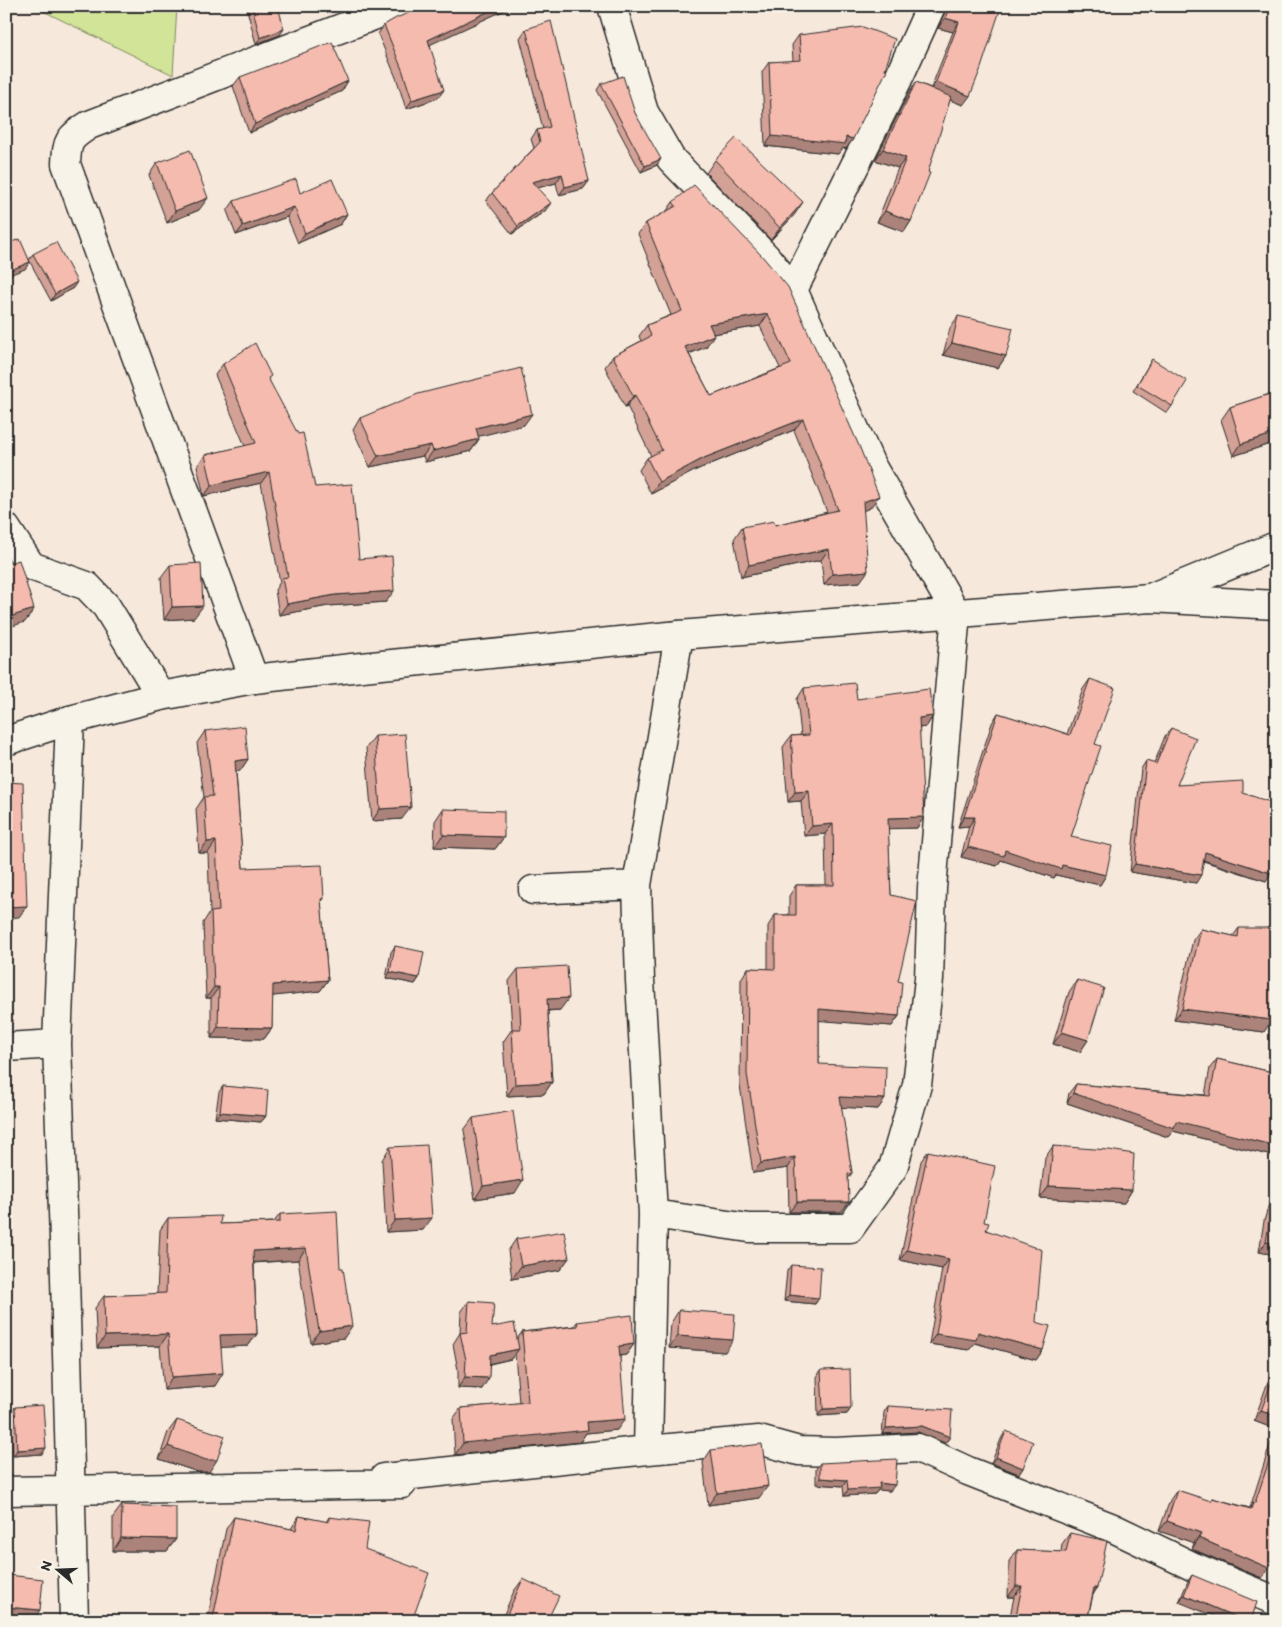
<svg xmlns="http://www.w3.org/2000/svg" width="1282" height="1627" font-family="Itim,sans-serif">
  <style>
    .green { fill: #d1e498; stroke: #7e8862 }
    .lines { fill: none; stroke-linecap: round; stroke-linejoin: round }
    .minor-casing { stroke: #2b2b2b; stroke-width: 31 }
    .tertiary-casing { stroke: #2b2b2b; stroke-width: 31 }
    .minor { stroke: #f7f3e8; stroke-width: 28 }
    .tertiary { stroke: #f7f3e8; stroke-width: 28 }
    .wall { fill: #d3a196; stroke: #2b2b2b; fill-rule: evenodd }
    .shaded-wall { fill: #ac837a; stroke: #2b2b2b }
    .building { fill: #f5bbae; stroke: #2b2b2b; fill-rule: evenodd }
  </style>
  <rect width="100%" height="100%" fill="#f7e8dc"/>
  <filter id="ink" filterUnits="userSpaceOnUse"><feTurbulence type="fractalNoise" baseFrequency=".02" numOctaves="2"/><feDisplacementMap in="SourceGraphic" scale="10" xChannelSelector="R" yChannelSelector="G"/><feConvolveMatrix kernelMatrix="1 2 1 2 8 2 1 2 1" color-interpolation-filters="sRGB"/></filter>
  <g filter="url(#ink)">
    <!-- green -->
    <path class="green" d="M33,6H177L173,75Z"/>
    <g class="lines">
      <defs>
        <path id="minor" d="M612,6L644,112L671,159L766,257L793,290L871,465L956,613L932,888L929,979L917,1085L893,1168L850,1228H749L653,1214
          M793,290L898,79L931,6
          M6,528L31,566L87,586L106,606L161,696
          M1150,598L1276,546
          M254,679L66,164C67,140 69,138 89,125L399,6
          M70,720L57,1044L64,1239L74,1621
          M533,890L637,885
          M6,1047L57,1044
          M648,1450L759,1440L799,1451L835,1452L918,1448L968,1471L1113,1528L1194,1567L1276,1601
          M384,1478L648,1450L653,1214L640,980L637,885L679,635
          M6,1491L402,1484"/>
        <path id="tertiary" d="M6,741L70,720L161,696L254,679L352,668L679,635L1150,598L1276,605"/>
      </defs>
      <!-- minor casing -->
      <use href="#minor" class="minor-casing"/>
      <!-- tertiary casing -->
      <use href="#tertiary" class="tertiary-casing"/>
      <!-- minor -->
      <use href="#minor" class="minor"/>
      <!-- tertiary -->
      <use href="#tertiary" class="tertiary"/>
    </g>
    <!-- wall -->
    <path class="wall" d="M246,6H278L280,35L256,44Z
      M417,6H510L509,8L430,44L438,98L406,109L397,80L378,34L384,25L411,12Z
      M945,6H998L963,105L950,100L911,221L904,232L877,222L898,168L875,160L909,93L916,82L931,88L953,32L938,28L945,12Z
      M526,29L589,181L583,189L559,195L556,183L537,188L545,211L512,234L486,201L492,193L534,148L531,139L537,130L543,129L520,38Z
      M799,35L853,139L846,149L843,148L838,154L765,146L762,72L769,62L793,61L792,45Z
      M240,77L342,91L249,133L233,86Z
      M601,84L635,113L657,165L641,172L597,90Z
      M715,160L795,214L771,240L706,173Z
      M157,163L199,210L167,223L149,175Z
      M300,193L341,224L298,243L287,217L236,235L227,211L234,201Z
      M673,202L762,256L870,508L863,510L860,582L824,585L821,560L741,577L734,539L742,527L775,525L827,512L794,430L696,470L651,494L639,470L647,458L651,456L627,406L625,407L605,367L613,356L641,341L639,336L647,325L671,315L638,234L646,223L666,212ZM760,326L780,368L711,396L689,354L706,347L713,334Z
      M33,254L73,288L51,301L29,260Z
      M958,316L1006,356L998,368L943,355L950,328Z
      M1152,359L1172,406L1167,413L1133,391Z
      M223,364L269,380L315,487L386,602L328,606L279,615L275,590L280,582L261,483L204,496L197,466L205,455L245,446L215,375Z
      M1276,392V442L1233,456L1221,420L1230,407Z
      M360,418L524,425L478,436L479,439L471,451L425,462L423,456L370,467L353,430Z
      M170,565L194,618L164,620L161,577Z
      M1090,679L1095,744L1071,837L1106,875L1100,885L1056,875L1054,878L1001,860L997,866L961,857L969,826L958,827L992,723L998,713L1042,727L1043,726L1067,734L1083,689Z
      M804,688L933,716L926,727L919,728L917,828H888L891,895L898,981L899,1016L892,1026L819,1020V1064L885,1099L878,1109L841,1107L852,1173L848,1179L841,1212H789L788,1168L753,1173L740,1085L741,979L748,968L768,969V926L775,915H789V896L796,885H826L825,834L804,836L801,801L788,802L783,747L791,736L801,735L797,699Z
      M1171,728L1177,785L1243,793L1266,881L1203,861L1196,883L1130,872L1141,769L1146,761L1154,764L1165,736Z
      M205,731L248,759L240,771H236L243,868L324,899L321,902L328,980L320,991L272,996V1028L264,1039L211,1038V998H206L203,923L210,912L208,853H199L196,809L204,797L197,743Z
      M375,736L402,819L372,821L366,748Z
      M443,809L504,837L495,849L434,847L435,821Z
      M1239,928L1264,1032L1174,1020L1193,940L1201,929L1233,936Z
      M395,946L419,978L415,984L386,978L391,952Z
      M518,969L560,1010L548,1011L552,1082L544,1094L507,1096L503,1042L512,1029L509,981Z
      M1077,980L1088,1040L1080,1052L1053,1044L1069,992Z
      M1217,1059L1276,1073V1157L1173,1131L1168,1137L1067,1103L1069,1093L1076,1084L1205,1095L1210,1068Z
      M223,1086L266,1116L261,1122L215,1118L219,1092Z
      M473,1118L515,1193L475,1199L464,1130Z
      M1053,1146L1132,1190L1124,1203L1040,1198L1045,1158Z
      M390,1147L423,1230L386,1232L382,1160Z
      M928,1151L984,1222L986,1230L1036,1322L1043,1350L1036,1360L975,1343L969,1350L929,1344L942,1269L900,1260L921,1161Z
      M1276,1180V1255L1259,1252L1264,1221Z
      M280,1214L340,1268L344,1338L311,1343L298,1260L254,1263L257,1334L248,1346L221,1347L215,1386L164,1390L160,1346L97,1348L95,1308L104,1296L157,1294L160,1230L168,1218L220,1224L274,1222Z
      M516,1239L569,1258L560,1270L512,1279L508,1251Z
      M791,1265L819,1298L815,1304L784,1301L787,1271Z
      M469,1301L492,1327L517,1339L522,1332L574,1326L577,1322L634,1344L626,1355L620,1356L617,1430L586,1433L580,1442L455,1455L453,1419L461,1408L519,1403L515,1354L511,1359L490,1364L482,1389L458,1388V1370L453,1344L460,1333L461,1312Z
      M679,1310L725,1352L669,1348L671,1323Z
      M1276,1359V1548L1262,1578L1192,1549L1194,1543L1159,1531L1170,1500L1177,1490L1209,1501L1212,1498L1250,1508L1275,1429L1254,1421Z
      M821,1370L851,1408L847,1414L818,1416L817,1377Z
      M888,1406L950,1437L945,1443L918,1432L882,1434L884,1412Z
      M15,1407L42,1454L13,1456L10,1413Z
      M177,1420L209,1472H198L159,1459L168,1432Z
      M1006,1431L1023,1468L1019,1474L991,1463L1002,1437Z
      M711,1450L759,1498L708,1505L703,1462Z
      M820,1463L890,1491L878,1490L875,1494L844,1496L843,1486L816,1484V1469Z
      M122,1505L176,1539L167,1551H113V1517Z
      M299,1516L326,1522L329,1517L365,1549L412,1621H207L226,1529L234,1517L291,1529Z
      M1070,1533L1097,1588L1093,1595L1087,1621H1009L1014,1597H1008L1009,1561L1017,1550L1061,1552L1062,1544Z
      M1192,1575L1251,1621L1179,1602L1188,1581Z
      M523,1579L547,1621H501L514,1591Z"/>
    <!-- shaded-wall -->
    <path class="shaded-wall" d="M500,6H510L509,8L423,48L428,40Z
      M945,18L959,22L953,32L938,28Z
      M284,29L280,35L256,44L260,38Z
      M348,81L342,91L249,133L255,124Z
      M936,82L970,96L963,105L929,92Z
      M444,90L438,98L406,109L412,100Z
      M772,136L846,137L853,139L846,149L843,148L838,154L765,146Z
      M883,149L906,158L898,168L875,160Z
      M661,159L657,165L641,172L645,166Z
      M562,174L556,183L526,191L532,182Z
      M589,181L583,189L559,195L565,187Z
      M208,198L199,210L167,223L175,211Z
      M803,202L795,214L771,240L780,228Z
      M551,203L545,211L512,234L518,226Z
      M294,207L287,217L236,235L243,226Z
      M885,211L911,221L904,232L877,222Z
      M347,214L341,224L298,243L305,233Z
      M30,262L25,269L6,276V272Z
      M77,282L73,288L51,301L55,294Z
      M768,314L760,326L701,336L709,324Z
      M714,335L706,347L677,358L685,347Z
      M952,343L1006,356L998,368L943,355Z
      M635,395L627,406L625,407L633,396Z
      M532,414L524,425L468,439L476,428Z
      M803,419L794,430L696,470L651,494L659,482L704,458Z
      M1276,433V442L1233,456L1241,444Z
      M479,439L471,451L425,462L433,451Z
      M431,445L423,456L370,467L378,456Z
      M269,472L261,483L204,496L212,485Z
      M879,496L870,508L855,514L863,502Z
      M829,549L821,560L741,577L749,565Z
      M868,571L860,582L824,585L832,574Z
      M394,591L386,602L328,606L279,615L287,604L335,595Z
      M203,606L194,618L164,620L172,607Z
      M34,609L25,622L6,628V618Z
      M933,716L926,727L912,729L919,718Z
      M248,759L240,771L227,772L235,761Z
      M809,791L801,801L788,802L795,792Z
      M411,807L402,819L372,821L380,809Z
      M924,817L917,828L880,829L888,818Z
      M964,817H975L969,826L958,827Z
      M833,824L825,834L804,836L812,826Z
      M443,835L504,837L495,849L434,847Z
      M216,841L208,853H199L207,842Z
      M968,847L1005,850L1062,865L1106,875L1100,885L1056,875L1054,878L1001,860L997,866L961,857Z
      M1205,852L1271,873L1266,881L1200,859Z
      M1135,864L1201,875L1196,883L1130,872Z
      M27,906L19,917L6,918V907Z
      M390,972L419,978L415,984L386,978Z
      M328,980L320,991L265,997L273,985Z
      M214,987H219L211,998H206Z
      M569,998L560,1010L538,1011L547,999Z
      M819,1009L899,1016L892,1026L812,1020Z
      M1182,1009L1272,1020L1264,1032L1174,1020Z
      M218,1027L272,1028L264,1039L211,1038Z
      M1062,1032L1088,1040L1080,1052L1053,1044Z
      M552,1082L544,1094L507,1096L515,1084Z
      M1073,1093L1276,1146V1157L1173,1131L1168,1137L1067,1103Z
      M840,1097L885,1099L878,1109L832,1107Z
      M220,1112L266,1116L261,1122L215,1118Z
      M795,1157L788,1168L753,1173L761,1163Z
      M523,1180L515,1193L475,1199L483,1186Z
      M1049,1186L1132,1190L1124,1203L1040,1198Z
      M797,1202H849L841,1212H789Z
      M432,1218L423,1230L386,1232L395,1220Z
      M1266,1242L1276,1244V1255L1259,1252Z
      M306,1248L298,1260L245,1263L253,1251Z
      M907,1250L949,1259L942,1269L900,1260Z
      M569,1258L560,1270L512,1279L521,1266Z
      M789,1295L819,1298L815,1304L784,1301Z
      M352,1326L344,1338L311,1343L319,1331Z
      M978,1332L1043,1350L1036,1360L975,1343L969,1350L929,1344L936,1334Z
      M168,1334L160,1346L97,1348L105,1336Z
      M257,1334L248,1346L212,1348L220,1335Z
      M678,1336L733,1340L725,1352L669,1348Z
      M634,1344L626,1355L611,1357L619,1346Z
      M519,1349L511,1359L483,1365L490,1355Z
      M223,1373L215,1386L164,1390L172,1377Z
      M465,1377L489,1378L482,1389L458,1388Z
      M851,1408L847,1414L818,1416L823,1409Z
      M1261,1411L1276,1416L1275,1429L1254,1421Z
      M625,1419L617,1430L586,1433L580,1442L455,1455L463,1443L587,1422Z
      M922,1426L950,1437L945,1443L918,1432L882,1434L886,1428Z
      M168,1446L217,1460L209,1472H198L159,1459Z
      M46,1448L42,1454L13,1456L17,1450Z
      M996,1457L1023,1468L1019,1474L991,1463Z
      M820,1478L847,1480L843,1486L816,1484Z
      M879,1483L895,1485L890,1491L878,1490L875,1494L844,1496L848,1490Z
      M768,1486L759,1498L708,1505L717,1493Z
      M1167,1521L1201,1533L1194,1543L1159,1531Z
      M121,1538L176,1539L167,1551H113Z
      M1199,1538L1269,1568L1262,1578L1192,1549Z
      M1016,1586H1022L1014,1597H1008Z
      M1094,1588H1097L1090,1599Z
      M1184,1595L1245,1621H1226L1179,1602Z
      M6,1607L40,1610L33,1621L6,1618Z
      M213,1618L223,1621H211Z"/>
    <!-- building -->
    <path class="building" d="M252,6H278L284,29L260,38Z
      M417,6H500L428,40L444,90L412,100L403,72L384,25L396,18L411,12Z
      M950,6H998L1001,7L981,68L970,96L936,82L959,22L945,18Z
      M551,21L589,181L565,187L562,174L532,182L551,203L518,226L492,193L540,142L537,130L550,127L526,29Z
      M863,27L895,39L885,69L887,70L853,139L846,137L845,144L772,136L769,62L801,60L799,35Z
      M332,42L348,81L255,124L240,77Z
      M623,76L635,113L661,159L645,166L601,84Z
      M916,82L951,97L928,172L930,173L911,221L885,211L906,158L883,149Z
      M736,138L803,202L780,228L715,160Z
      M190,150L208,198L175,211L157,163Z
      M296,179L300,193L332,179L347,214L305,233L294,207L243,226L234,201Z
      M694,185L762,256L788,287L860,448L879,496L863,502L868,571L832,574L829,549L749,565L742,527L774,521L775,525L838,510L803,419L704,458L659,482L647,458L662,450L635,395L633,396L613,356L651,336L647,325L682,311L646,223L676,206L673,202ZM768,314L791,364L711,396L685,347L714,335L709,324Z
      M20,239L30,262L6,272V244Z
      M56,242L77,282L55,294L33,254Z
      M958,316L1013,328L1006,356L952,343Z
      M255,343L271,376L268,378L298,434L303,433L315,487L352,484L359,559L392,556L394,591L335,595L287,604L282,578L288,577L269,472L212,485L205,455L256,443L223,364Z
      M1152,359L1187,381L1172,406L1137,385Z
      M521,368L532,414L476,428L479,439L433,451L431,445L378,456L360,418L418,394Z
      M1276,392V433L1241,444L1230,407Z
      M19,560L34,609L6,618V564Z
      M201,563L203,606L172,607L170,565Z
      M1090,679L1115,688L1095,744L1101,746L1071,837L1112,846L1106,875L1062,865L1061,869L1005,850L1004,856L968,847L975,817H964L998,713L1043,727V726L1070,735Z
      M855,683L857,699L929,689L933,716L919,718L924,817L888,818L891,895L917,901L898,981L902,982L899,1016L819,1009V1064L886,1067L885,1099L840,1097L852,1173L848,1174L849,1202H797L795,1157L761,1163L747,1074L748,968L775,969V915H796V885H834L833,824L812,826L809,791L795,792L791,736L809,735L804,688Z
      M245,726L248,759L235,761L243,868L322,865L324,899H321L328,980L273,985L272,1028L218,1027L219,987H214L211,912L219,911L216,841L207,842L204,797L213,796L205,731Z
      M1171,728L1196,738L1177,785L1243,781V793L1276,804V857L1271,873L1205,852L1201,875L1135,864L1146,761L1156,764Z
      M405,734L411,807L380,809L375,736Z
      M6,782L23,783L27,906L6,907Z
      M443,809L504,811V837L443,835Z
      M1239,928H1276V987L1272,1020L1182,1009L1201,929L1238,937Z
      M395,946L424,952L419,978L390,972Z
      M567,966L569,998L547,999L552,1082L515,1084L512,1029H521L518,969Z
      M1077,980L1104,988L1088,1040L1062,1032Z
      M1217,1059L1276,1073V1146L1176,1121L1174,1128L1073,1093L1076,1084L1210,1096Z
      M223,1086L268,1090L266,1116L220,1112Z
      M513,1111L523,1180L483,1186L473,1118Z
      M427,1145L432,1218L395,1220L390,1147Z
      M1053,1146L1109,1150L1134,1154L1132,1190L1049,1186Z
      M928,1151L995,1166L984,1222L989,1223L986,1230L1042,1250L1036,1322L1050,1326L1043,1350L978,1332L976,1340L936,1334L949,1259L907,1250Z
      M1276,1194V1244L1266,1242L1271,1212Z
      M337,1211L340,1268H343L352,1326L319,1331L306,1248L253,1251L257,1334L220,1335L223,1373L172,1377L168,1334L105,1336L104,1296L166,1293L168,1218L221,1216L220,1224L280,1222V1214Z
      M564,1231L569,1258L521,1266L516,1239Z
      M791,1265L821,1267L819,1298L789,1295Z
      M469,1301L494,1303L492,1327L514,1323L519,1349L490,1355L489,1378L465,1377L466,1360L460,1333L467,1332Z
      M679,1310L735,1314L733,1340L678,1336Z
      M632,1315L634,1344L619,1346L625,1419L587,1422L588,1430L463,1443L461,1408L528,1402L522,1332L578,1326L577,1322Z
      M850,1369L851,1408L823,1409L821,1370Z
      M1276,1370V1416L1261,1411Z
      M43,1405L46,1448L17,1450L15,1407Z
      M888,1406L952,1410L950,1437L922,1426L886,1428Z
      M177,1420L225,1436L217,1460H206L168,1446Z
      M1006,1431L1033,1442L1023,1468L996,1457Z
      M1276,1440V1548L1269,1568L1199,1538L1201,1533L1167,1521L1177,1490L1211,1501L1212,1498L1251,1509L1253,1503H1255Z
      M762,1444L768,1486L717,1493L711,1450Z
      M897,1459L895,1485L879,1483L880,1488L848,1490L847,1480L820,1478V1463Z
      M122,1505L176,1507V1539L121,1538Z
      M299,1516L329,1522V1517L369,1522L365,1549L429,1573L412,1621H223L213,1618L234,1517L296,1530Z
      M6,1532L8,1575L43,1579L40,1610L6,1607Z
      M1070,1533L1107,1541L1097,1588H1094L1087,1621H1015L1022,1586H1016L1017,1550L1066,1552Z
      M1192,1575L1257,1602L1251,1621H1245L1184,1595Z
      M523,1579L559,1596L547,1621H504Z"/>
  </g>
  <!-- margin -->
  <rect width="1282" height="1627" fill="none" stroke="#f7f3e8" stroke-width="25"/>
  <rect x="12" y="12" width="1257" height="1602" fill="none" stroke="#2b2b2b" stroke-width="2" filter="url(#ink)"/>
  <!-- north arrow -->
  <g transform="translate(58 1570) rotate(289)" stroke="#f7f3e8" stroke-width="4" paint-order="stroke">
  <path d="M0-4L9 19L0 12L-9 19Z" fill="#2b2b2b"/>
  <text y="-8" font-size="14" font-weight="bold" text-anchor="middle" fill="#2b2b2b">N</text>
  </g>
</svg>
